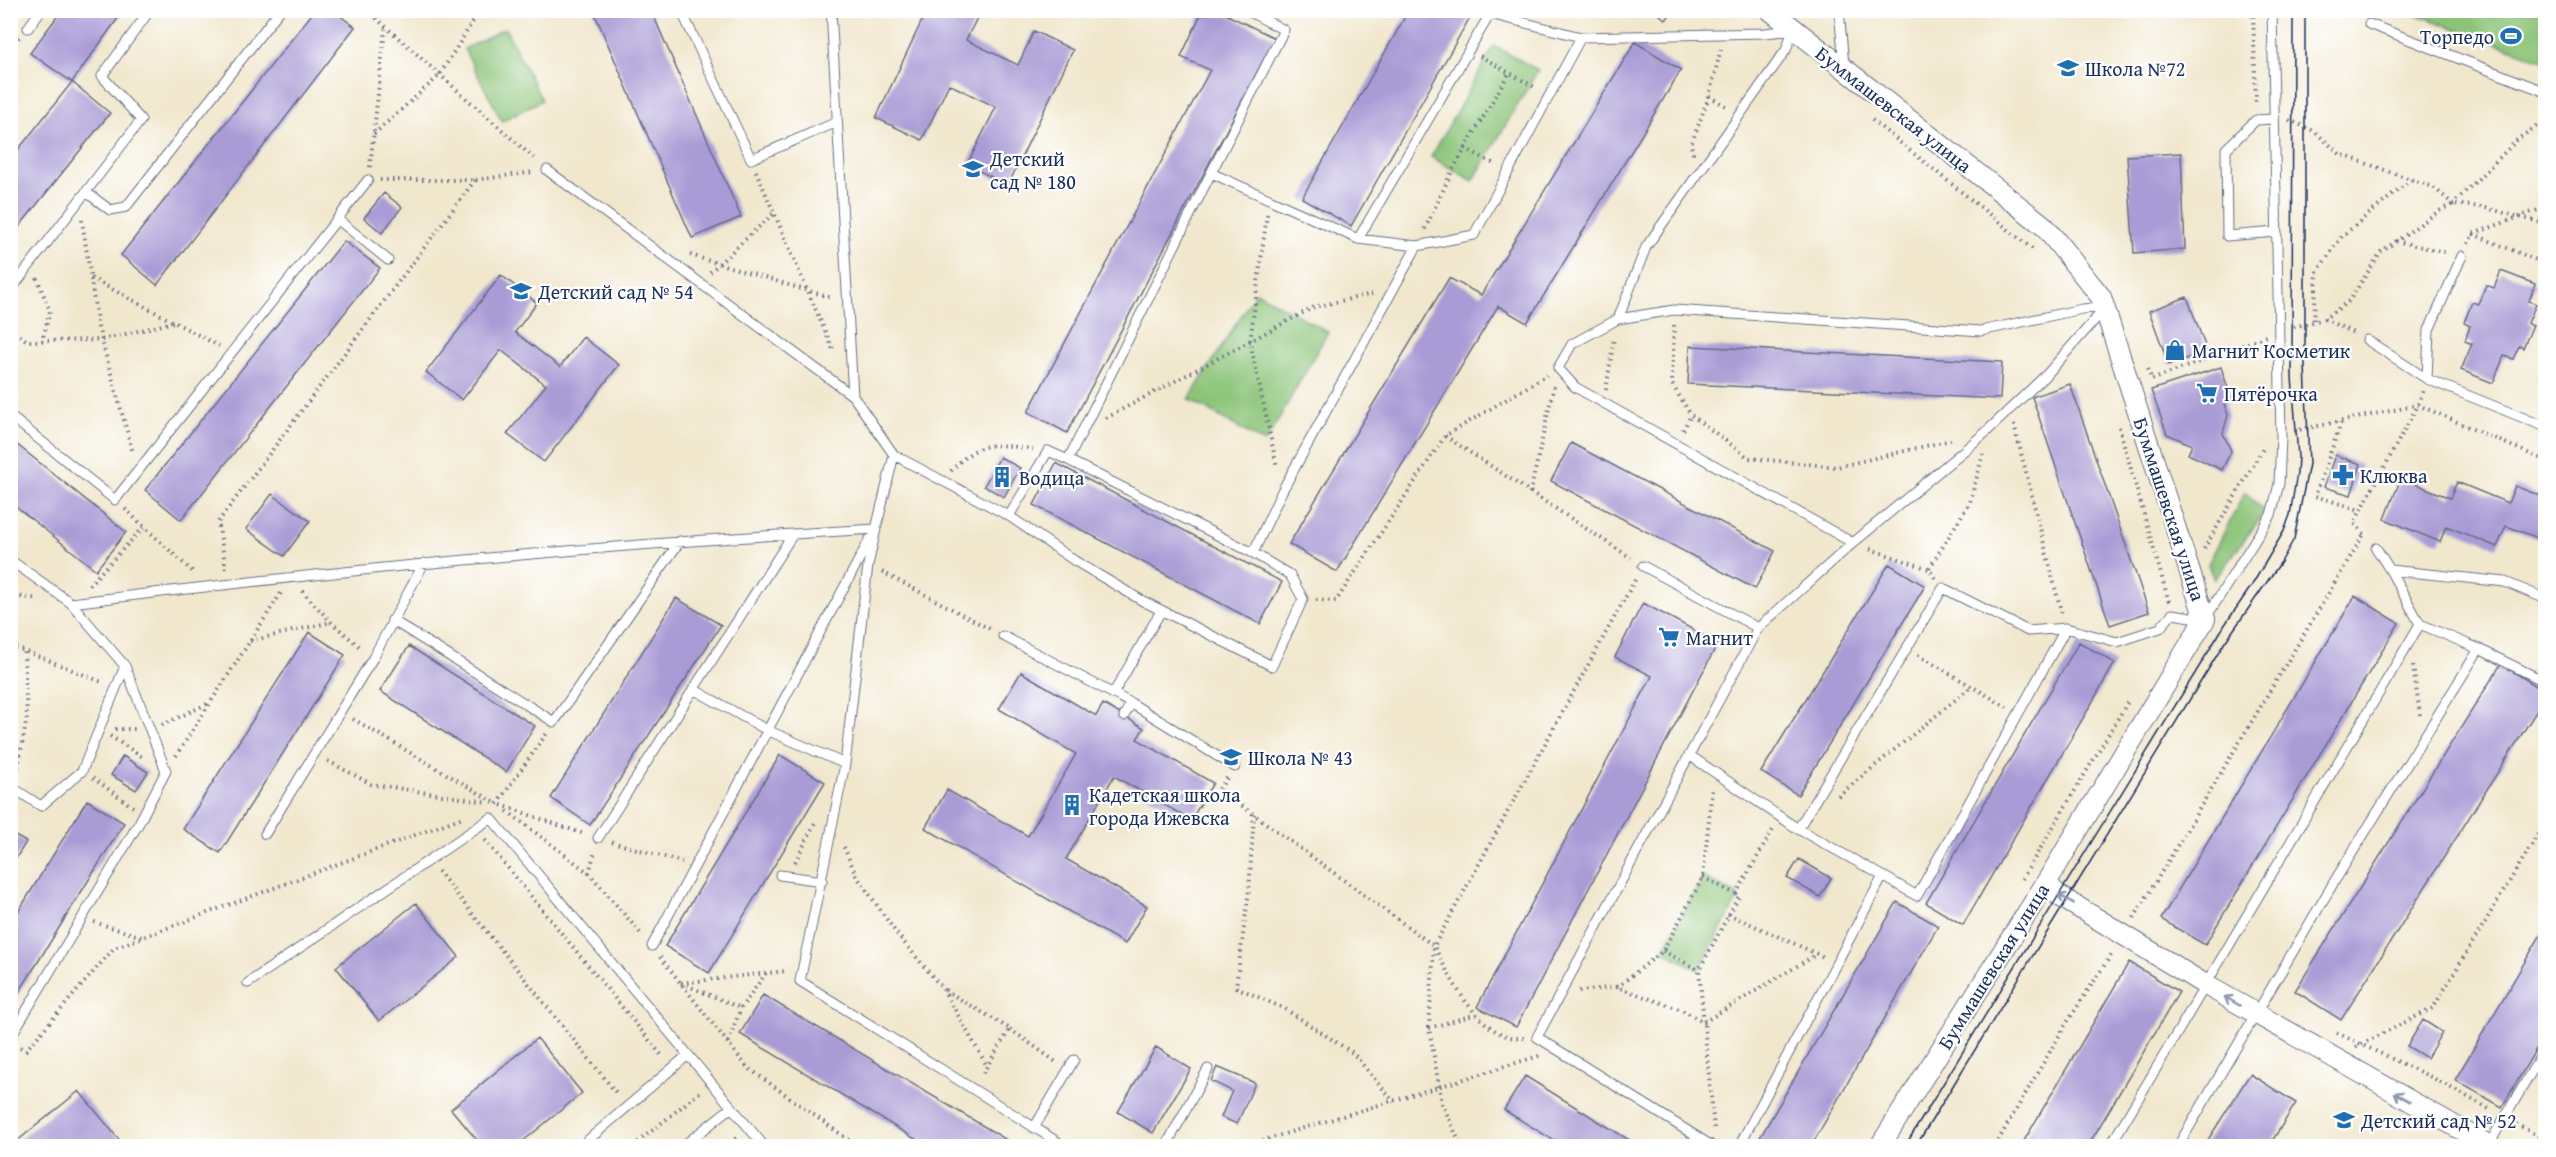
<svg xmlns="http://www.w3.org/2000/svg" width="2556" height="1157" font-family="'Gentium Book Plus',serif">
  <style>
    .green { fill: #8bc478; stroke: #537a6b; stroke-width: 1.5 }
    .building { fill: #a99bd5 }
    .lines { fill: none; stroke-linecap: round; stroke-linejoin: round }
    .service-casing { stroke: #666f85; stroke-width: 11 }
    .minor-casing { stroke: #666f85; stroke-width: 22 }
    .path { stroke: #666f85; stroke-width: 4; stroke-dasharray: 1.5 4.5; stroke-linecap: butt }
    .service { stroke: #fff; stroke-width: 9 }
    .minor { stroke: #fff; stroke-width: 20 }
    .tram { stroke: #1b2f5e; stroke-width: 1.5 }
    .oneway { stroke: #8d97ae }
    .labels { text-anchor: middle; dominant-baseline: central; stroke-width: 4.5; stroke-linejoin: round; paint-order: stroke }
    .poi-label { font-size: 20px; fill: #1b2f5e; stroke: #fff; text-anchor: start }
    .street-label { font-size: 20px; fill: #1b2f5e; stroke: #fff }
  </style>
  <rect width="100%" height="100%" fill="#fff"/>
  <filter id="ink" filterUnits="userSpaceOnUse"><feTurbulence type="fractalNoise" baseFrequency=".0167" numOctaves="2"/><feDisplacementMap in="SourceGraphic" scale="12" xChannelSelector="R" yChannelSelector="G"/><feConvolveMatrix kernelMatrix="1 2 1 2 8 2 1 2 1" color-interpolation-filters="sRGB"/></filter>
  <filter id="wash" filterUnits="userSpaceOnUse"><feTurbulence type="fractalNoise" baseFrequency=".008" numOctaves="4" result="noise"/><feDisplacementMap in="SourceGraphic" scale="24" xChannelSelector="R" yChannelSelector="G"/><feGaussianBlur stdDeviation="1.35" result="paint"/><feColorMatrix in="noise" values="0 0 0 0 0 0 0 0 0 0 0 0 0 0 0 0 0 1.4 0 .05"/><feComposite in="paint" operator="in"/></filter>
  <g filter="url(#wash)">
    <rect width="100%" height="100%" fill="#f1e7cd"/>
    <!-- green -->
    <path class="green" d="M2407,11H2545V61Z
      M505,28L542,100L502,121L464,49Z
      M1494,46L1538,70L1473,181L1431,157Z
      M1256,292L1328,332L1265,443L1189,399Z
      M2245,492L2265,512L2214,580L2208,564Z
      M1703,877L1739,896L1699,970L1663,951Z"/>
    <g id="blocks">
      <!-- building -->
      <path class="building" d="M62,10H124L72,82L30,53Z
        M315,10H332L355,27L157,285L121,255Z
        M593,10H651L741,217L692,238Z
        M927,10H981L966,40L1018,65L1034,31L1073,50L1008,185L967,165L996,107L949,84L922,140L876,118Z
        M1409,10L1473,12L1351,226L1302,198Z
        M1654,10H1673L1666,20Z
        M1219,11L1275,38L1067,433L1028,412L1210,70L1181,57L1200,16Z
        M1635,42L1681,70L1527,323L1498,306L1337,572L1289,544L1449,278L1481,295Z
        M72,82L110,113L10,238V160Z
        M2181,153L2185,249L2134,253L2127,156Z
        M384,193L402,207L382,233L364,218Z
        M344,241L380,268L181,520L145,490Z
        M2501,271L2535,284L2529,301L2536,304L2528,323L2533,325L2523,348L2519,346L2513,359L2504,356L2493,383L2461,370L2472,344L2465,341L2470,326L2464,323L2472,302L2478,304L2486,285L2494,288Z
        M501,275L537,303L515,332L560,367L583,337L619,365L544,462L507,434L546,385L501,350L462,400L426,372Z
        M2187,297L2207,351L2169,365L2149,311Z
        M1690,346L2002,362L2000,399L1688,384Z
        M2221,367L2232,401L2224,403L2228,415L2223,433L2231,451L2222,470L2188,454L2192,445L2167,434L2151,390Z
        M2070,384L2149,612L2110,625L2032,397Z
        M10,439L126,532L96,570L10,502Z
        M1571,443L1775,551L1755,589L1551,481Z
        M2335,455L2361,464L2351,495L2324,487Z
        M1000,457L1020,468L1004,497L984,486Z
        M1056,463L1282,582L1260,624L1034,505Z
        M2401,478L2450,498L2457,482L2508,503L2515,486L2546,498V541L2506,526L2497,547L2446,526L2440,542L2385,519Z
        M272,494L310,521L284,556L246,529Z
        M1889,564L1925,586L1798,795L1761,772Z
        M2355,596L2399,623L2205,945L2161,919Z
        M676,598L721,625L590,825L551,798Z
        M1643,603L1718,643L1516,1027L1477,1007L1652,676L1615,657Z
        M309,632L345,655L220,853L183,829Z
        M2079,642L2115,663L1963,925L1926,903Z
        M409,646L535,726L506,772L380,691Z
        M2501,664L2546,692V696L2341,1020L2295,991Z
        M1021,672L1096,716L1103,704L1144,728L1137,739L1213,783L1191,820L1114,776L1066,859L1147,906L1125,944L925,828L947,790L1028,836L1076,754L999,709Z
        M780,755L825,782L709,973L665,946Z
        M123,756L148,772L136,790L111,775Z
        M87,800L124,823L10,1007V925Z
        M10,833L26,842L10,868Z
        M1799,859L1831,878L1820,897L1787,878Z
        M1897,902L1938,926L1811,1146H1755Z
        M416,903L459,957L379,1021L336,967Z
        M2546,926V1032L2502,1107L2455,1080Z
        M2129,962L2179,992L2088,1146H2021Z
        M763,995L1017,1146H927L740,1034Z
        M2423,1020L2442,1032L2427,1058L2407,1046Z
        M537,1038L582,1093L517,1146H482L451,1109Z
        M1156,1047L1191,1069L1153,1133L1118,1112Z
        M1217,1067L1255,1083L1237,1124L1221,1117L1232,1091L1211,1081Z
        M2250,1074L2296,1103L2269,1146H2204Z
        M1525,1076L1639,1146H1563L1504,1110Z
        M79,1091L122,1143L118,1146H11Z"/>
    </g>
  </g>
  <g filter="url(#ink)">
    <use href="#blocks" fill-opacity="0" stroke="#666f85" stroke-width="1.5"/>
    <g class="lines">
      <defs>
        <path id="service" d="M681,10L751,159L837,122
          M1839,10L1844,65
          M2369,24L2546,92
          M28,28L41,10
          M2273,119L2256,120L2226,149L2227,236L2277,232
          M547,170L853,396
          M1211,173L1284,30L1246,10
          M86,192L110,210L126,207L280,10
          M337,219L388,260
          M1358,239L1490,14L1581,37
          M2462,256L2429,330L2427,379L2546,427
          M10,291L141,120L102,76L150,10
          M2106,307L2048,373L1985,433L1853,543L1575,387L1558,368L1572,344L1618,319L1674,310L1981,331L2082,309Z
          M2367,340L2427,379
          M10,416L115,500L368,180
          M894,455L1009,516L1048,451L1068,460L1211,173L1358,239L1417,246L1474,235L1581,37L1765,33L1793,30L1786,50L1646,247L1618,319
          M1068,460L1253,553L1282,491L1417,246
          M1009,516L1075,561L1141,600L1272,666L1303,599L1290,575L1253,553
          M876,529L868,565L845,764L800,981L1064,1146
          M2376,548L2390,570L2505,582L2546,599
          M10,560L71,603C338,570 607,544 876,529L894,455L853,396L831,10
          M1643,566L1758,628
          M2390,570L2420,624L2479,649L2546,682
          M392,620L554,722L680,541
          M1003,636L1131,703L1124,716
          M693,689L767,730L845,764
          M1113,694L1161,611
          M1131,703L1235,767
          M1689,755L1798,829L1943,588L2028,631L2066,628
          M10,786L41,806L82,771L125,666
          M1798,829L1883,876
          M265,834L373,658L424,563
          M598,838L793,534
          M780,875L822,881
          M652,946L870,539
          M248,983L491,818L764,1146
          M10,1038L139,823L166,771L125,666L71,603
          M1034,1128L1074,1060
          M581,1146L688,1055
          M683,1146L732,1107
          M1166,1146L1208,1069
          M1712,1146L1537,1037L1758,628L1853,543
          M1739,1146L1883,876L1917,896L2066,628L2117,642L2160,628L2172,614L2205,619L2271,515L2279,484L2281,437L2272,10
          M2110,1146L2420,624
          M2178,1146L2334,882L2479,649
          M2488,1146L2546,1047"/>
        <path id="minor" d="M1770,10L2044,226L2101,297L2205,619L2046,883L1880,1146
          M2046,883L2058,895L2204,984L2490,1146"/>
      </defs>
      <!-- service casing -->
      <use href="#service" class="service-casing"/>
      <!-- minor casing -->
      <use href="#minor" class="minor-casing"/>
      <!-- path -->
      <path class="path" d="M367,10L537,161
        M1736,10L1745,17
        M2253,10L2256,106
        M10,47L19,37
        M1480,56L1536,88
        M1709,96L1729,108
        M1872,120L2035,251
        M2289,120L2314,131L2340,154L2433,187L2453,204L2519,138L2546,120
        M374,134L439,76L480,10
        M1465,148L1496,165
        M1693,154L1691,145L1709,96L1721,49
        M370,167L385,29
        M756,171L834,352
        M380,180H475L534,172
        M1267,214L1250,342L1277,467
        M82,220L98,327L133,453
        M1425,229L1452,171L1509,73
        M2473,234L2546,264
        M2396,241L2448,253
        M2468,244L2473,234L2546,207
        M690,255L832,298
        M710,272L775,212
        M37,278L50,311L42,341
        M91,278L219,346
        M2324,319L2356,334
        M2314,320L2317,272L2342,236L2411,180
        M1674,325L1672,384L1691,415L1749,458L1837,467L1951,440
        M2294,327L2324,319L2349,301L2381,252L2439,211L2453,204L2482,207L2546,224
        M10,328L27,341L101,340L174,322
        M2148,369L2152,380L2266,336
        M1606,390L1614,338
        M1106,418L1314,307L1372,294
        M2341,423L2315,496L2360,510
        M2014,425L2062,615
        M2119,427L2169,602
        M1683,430L1691,415
        M2294,431L2418,405L2546,461
        M1445,436L1631,558
        M951,471C980,439 993,444 1033,449
        M1530,493L1554,386
        M125,509L194,573
        M2364,534L2354,523L2418,405L2423,391
        M1870,549L1929,569
        M2204,549L2264,447
        M226,569L218,522L475,180
        M882,572L990,629
        M1935,578L1929,569L1970,502L1983,454
        M89,585L144,527
        M10,591L22,597L38,599
        M302,591L331,622L361,648
        M10,599L21,597
        M1316,600L1336,601L1445,436L1547,375
        M250,641L331,622
        M10,645L102,682
        M1918,655L2007,707
        M2413,666L2420,715
        M353,719L494,802
        M162,725L207,704
        M115,729H135
        M110,736L144,758
        M176,756L281,593
        M328,761L371,784L487,802
        M17,773L27,717L24,651
        M93,778L133,807
        M1227,778L1219,789L1434,946L1429,1028L1442,1103L1461,1146
        M1838,796L1971,687
        M497,804L547,733
        M501,805L584,834
        M507,811L589,873L642,935
        M1254,814L1249,890L1236,987L1285,1009L1353,1053L1394,1102
        M485,840L663,1057
        M612,842L682,862
        M844,847L856,875L897,934L943,989L987,1066
        M795,862L816,821
        M438,871L618,1095
        M589,873L595,851
        M1703,877L1739,896L1699,970L1714,1129
        M2022,879L2129,700
        M1736,894L1774,828
        M1728,914L1824,957
        M2134,918L2364,534
        M94,922L142,937
        M1663,951L1699,970
        M660,957L747,1067L857,1146
        M681,983L786,971
        M681,983L741,1008
        M1617,987L1663,951L1703,877L1712,788
        M945,990L1010,1029L981,1076
        M1579,991L1617,987L1682,1010L1704,1022L1817,954
        M1429,1028L1477,1014
        M1010,1029L1056,1062
        M2337,1033L2433,1078L2491,1110
        M1524,1038C1481,1042 1450,978 1434,946L1636,578
        M728,1042L741,1008L766,973
        M20,1047L26,1050L114,948L463,817
        M2356,1047L2433,1008L2546,821
        M2516,1124L2546,1140
        M633,1146L700,1092
        M725,1146L739,1136
        M1245,1146L1539,1056
        M1995,1146L2066,1024L2113,952"/>
      <!-- service -->
      <use href="#service" class="service"/>
      <!-- minor -->
      <use href="#minor" class="minor"/>
      <!-- tram -->
      <path class="tram" d="M1905,1146L2224,626L2252,585L2284,531L2290,515L2297,473L2298,457L2292,377L2293,10
        M1916,1146L2225,642L2281,562L2294,539L2309,464L2305,365V10"/>
    </g>
    <!-- one-way arrows -->
    <defs><path id="oneway-shaft" d="M-6 0H5M1.5-3L5.5 0L1.5 3" fill="none" stroke-width="1.6" stroke-linecap="round" stroke-linejoin="round" transform="scale(1.5)"/></defs>
    <g class="oneway">
      <use href="#oneway-shaft" transform="translate(2066 899) rotate(-151)"/>
      <use href="#oneway-shaft" transform="translate(2232 1001) rotate(-150)"/>
      <use href="#oneway-shaft" transform="translate(2402 1097) rotate(-150)"/>
    </g>
  </g>
  <!-- icons -->
  <defs>
    <symbol id="stadium-bare" viewBox="-9 -9 18 18"><path d="M0-5a6.5 5 0 1 0 0 10a6.5 5 0 1 0 0-10ZM-3.5-1.8h7v3.6h-7Z" fill="#1f6fb2" stroke="#fff" stroke-width="2.5" paint-order="stroke"/></symbol>
    <symbol id="school-bare" viewBox="-9 -9 18 18"><path d="M0-5L7-2L0 1L-7-2ZM-4 1L0 2.5L4 1V4Q0 6-4 4Z" fill="#1f6fb2" stroke="#fff" stroke-width="2.5" paint-order="stroke"/></symbol>
    <symbol id="shop-bare" viewBox="-9 -9 18 18"><path d="M-5-2.5h2.3a2.7 3.5 0 0 1 5.4 0H5L5.5 6h-11ZM-1.5-2.5h3a1.5 2.3 0 0 0-3 0Z" fill="#1f6fb2" stroke="#fff" stroke-width="2.5" paint-order="stroke"/></symbol>
    <symbol id="supermarket-bare" viewBox="-9 -9 18 18"><path d="M-6-5.5h2.5l.6 2H6L4.5 2H-2.5L-4.4-4H-6ZM-1.5 3.2a1.3 1.3 0 1 0 .1 0ZM3 3.2a1.3 1.3 0 1 0 .1 0Z" fill="#1f6fb2" stroke="#fff" stroke-width="2.5" paint-order="stroke"/></symbol>
    <symbol id="pharmacy-bare" viewBox="-9 -9 18 18"><path d="M-2-6h4v4h4v4h-4v4h-4v-4h-4v-4h4Z" fill="#1f6fb2" stroke="#fff" stroke-width="2.5" paint-order="stroke"/></symbol>
    <symbol id="building-bare" viewBox="-9 -9 18 18"><path d="M-4-6H4V6H1V3H-1V6H-4ZM-2.5-4.3h1.7v1.8h-1.7ZM.8-4.3h1.7v1.8H.8ZM-2.5-1h1.7V.8h-1.7ZM.8-1h1.7V.8H.8Z" fill="#1f6fb2" stroke="#fff" stroke-width="2.5" paint-order="stroke"/></symbol>
  </defs>
  <g fill-rule="evenodd">
    <use href="#stadium-bare" x="2496" y="21" width="30" height="30"/>
    <use href="#school-bare" x="2053" y="53" width="30" height="30"/>
    <use href="#school-bare" x="958" y="154" width="30" height="30"/>
    <use href="#school-bare" x="506" y="276" width="30" height="30"/>
    <use href="#shop-bare" x="2160" y="335" width="30" height="30"/>
    <use href="#supermarket-bare" x="2192" y="378" width="30" height="30"/>
    <use href="#pharmacy-bare" x="2328" y="460" width="30" height="30"/>
    <use href="#building-bare" x="987" y="462" width="30" height="30"/>
    <use href="#supermarket-bare" x="1654" y="622" width="30" height="30"/>
    <use href="#school-bare" x="1216" y="742" width="30" height="30"/>
    <use href="#building-bare" x="1057" y="790" width="30" height="30"/>
    <use href="#school-bare" x="2329" y="1105" width="30" height="30"/>
  </g>
  <g class="labels">
    <!-- poi labels -->
    <g class="poi-label">
      <text x="2494" y="36" text-anchor="end">Торпедо</text>
      <text x="2085" y="68">Школа №72</text>
      <text x="990" y="158">Детский<tspan x="990" dy="23">сад № 180</tspan></text>
      <text x="538" y="291">Детский сад № 54</text>
      <text x="2192" y="350">Магнит Косметик</text>
      <text x="2224" y="393">Пятёрочка</text>
      <text x="2360" y="475">Клюква</text>
      <text x="1019" y="477">Водица</text>
      <text x="1686" y="637">Магнит</text>
      <text x="1248" y="757">Школа № 43</text>
      <text x="1089" y="794">Кадетская школа<tspan x="1089" dy="23">города Ижевска</tspan></text>
      <text x="2361" y="1120">Детский сад № 52</text>
    </g>
    <!-- street labels -->
    <g class="street-label">
      <text transform="translate(1894 109) rotate(38)">Буммашевская улица</text>
      <text transform="translate(2170 509) rotate(72)">Буммашевская улица</text>
      <text transform="translate(1993 966) rotate(-58)">Буммашевская улица</text>
    </g>
  </g>
  <!-- margin -->
  <rect width="2556" height="1157" fill="none" stroke="#fff" stroke-width="36"/>
</svg>
